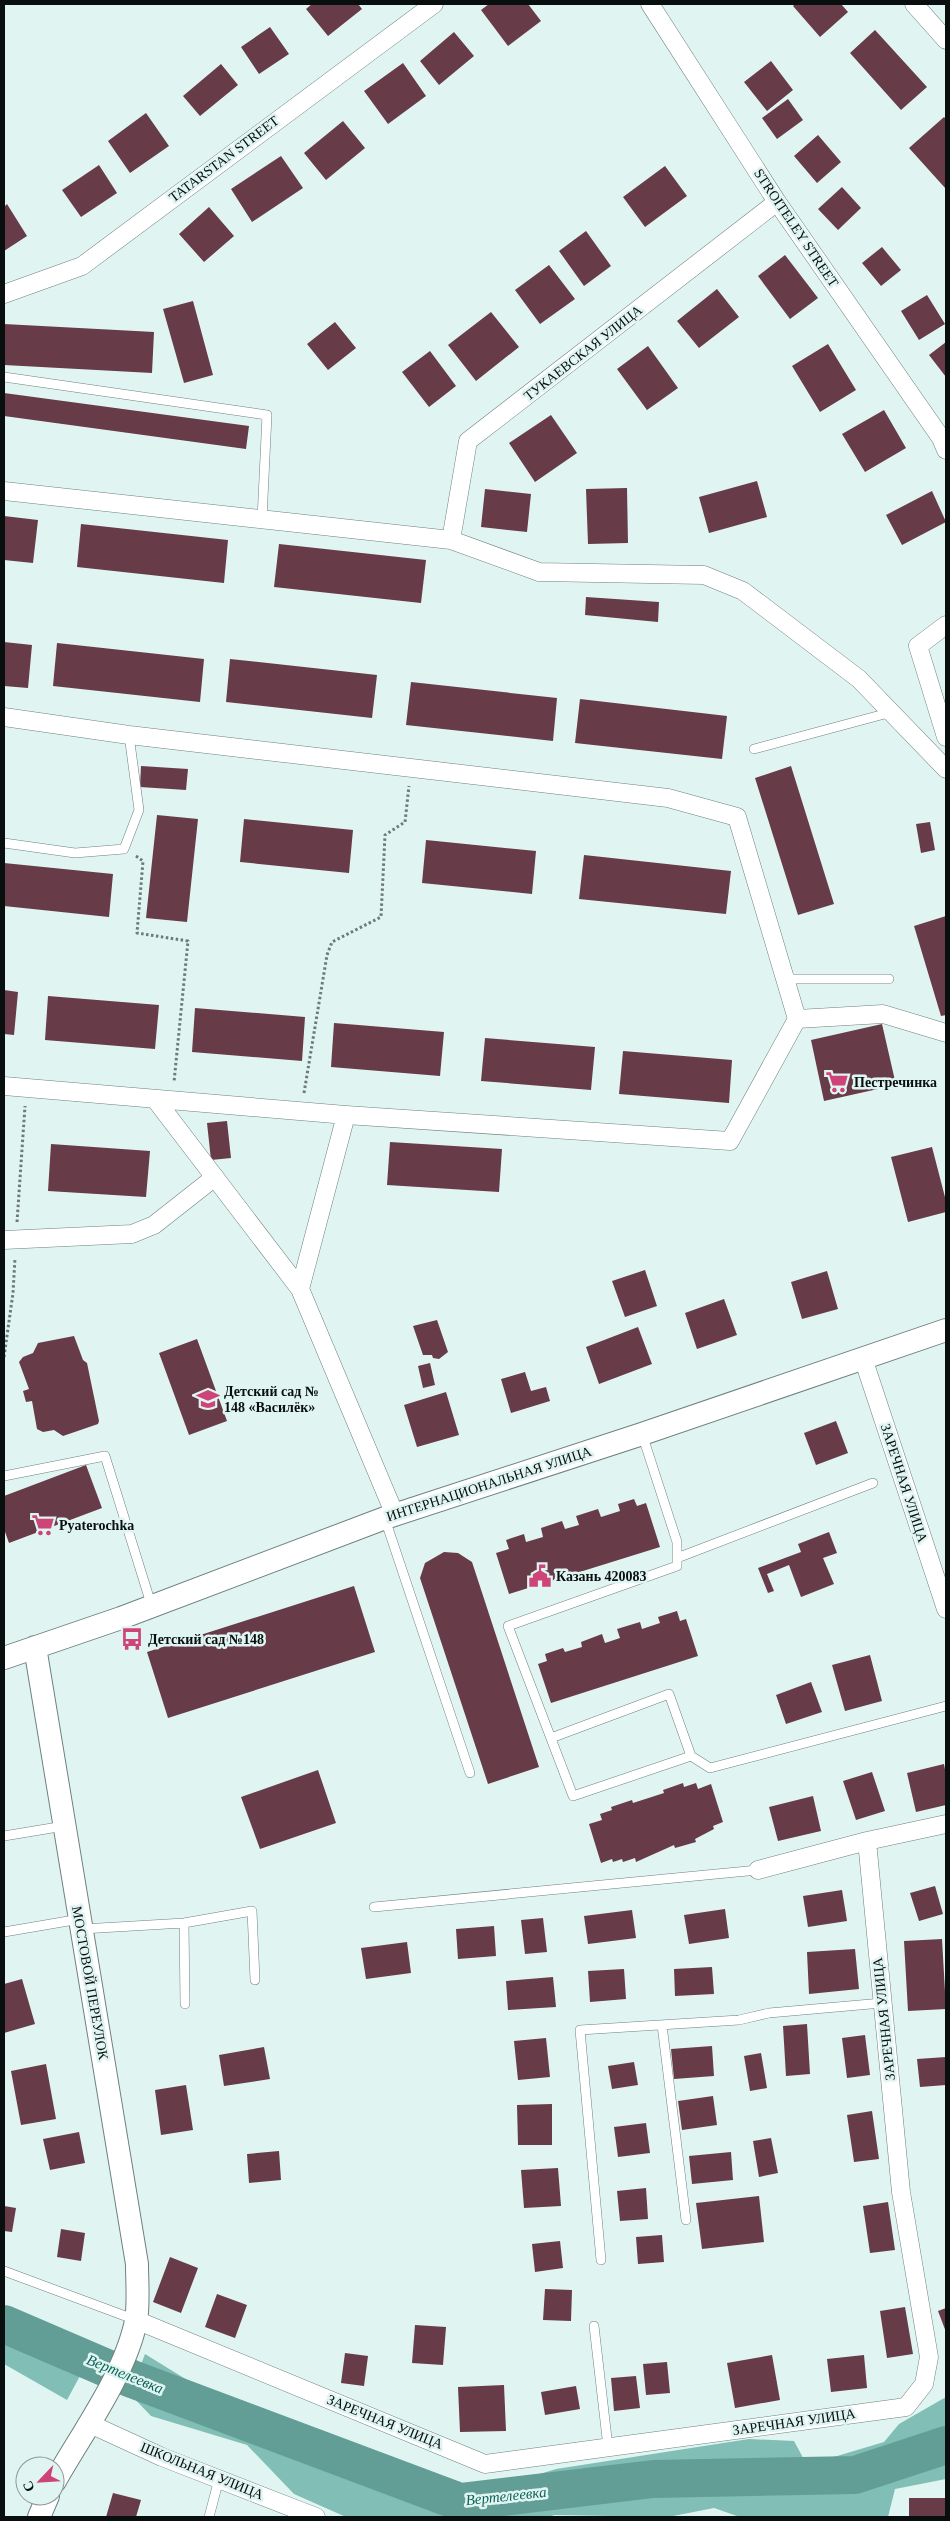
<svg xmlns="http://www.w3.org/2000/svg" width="950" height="2521" font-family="Georgia,serif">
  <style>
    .forest { fill: #81beb5 }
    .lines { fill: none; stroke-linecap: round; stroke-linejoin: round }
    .river { stroke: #629e95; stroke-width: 38 }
    .building { fill: #673b48 }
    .service-casing { stroke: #6e817e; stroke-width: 10 }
    .minor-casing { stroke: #6e817e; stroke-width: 19 }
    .tertiary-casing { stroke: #6e817e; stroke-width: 24 }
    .path { stroke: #6d7a78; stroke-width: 3; stroke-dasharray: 2.5 2.5; stroke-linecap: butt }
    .service { stroke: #fff; stroke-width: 9 }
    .minor { stroke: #fff; stroke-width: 18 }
    .tertiary { stroke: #fff; stroke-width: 22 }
    .labels { text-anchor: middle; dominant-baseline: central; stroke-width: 5; stroke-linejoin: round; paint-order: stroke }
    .street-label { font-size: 14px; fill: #080f0e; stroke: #e0f5f2 }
    .poi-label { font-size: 14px; font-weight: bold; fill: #080f0e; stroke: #e0f5f2; text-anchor: start }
    .water-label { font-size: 15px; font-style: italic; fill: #0b6158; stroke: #e0f5f2 }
  </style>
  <rect width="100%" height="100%" fill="#e0f5f2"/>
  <!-- forest -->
  <path class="forest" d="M4,2309L94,2350L67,2400L4,2364Z
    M145,2354L213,2396L342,2439L443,2488L481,2492L556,2469L749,2439L794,2441L807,2465L884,2442L899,2424L946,2397V2479L895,2489L888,2517H759L737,2516L714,2508L668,2517L554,2515L550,2517H346L294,2494L247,2445L151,2416L130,2394Z"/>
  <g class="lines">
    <!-- river -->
    <path class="river" d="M4,2324L132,2379L460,2502L653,2479L855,2475L946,2445"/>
  </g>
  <!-- building -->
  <path class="building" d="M312,4H358L362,9L328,36L306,9Z
    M489,4H528L541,21L508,46L481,10Z
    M795,4H841L848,12L820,37L793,6Z
    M270,27L289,54L259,74L241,47Z
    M875,30L927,87L901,110L850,53Z
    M454,32L474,56L439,85L420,61Z
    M771,61L793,90L767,111L744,82Z
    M403,63L426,96L388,124L364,91Z
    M221,64L238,85L200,116L183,96Z
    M788,99L803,120L777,139L762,118Z
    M146,113L169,146L130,173L108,141Z
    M944,117L946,119V189L909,148Z
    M343,121L365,148L326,180L304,153Z
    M818,135L841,162L817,183L794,156Z
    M281,156L303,188L252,222L231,189Z
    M99,165L117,193L81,217L62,190Z
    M665,166L687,196L645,227L623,197Z
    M842,187L861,208L838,230L818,209Z
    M7,204L27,236L4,251V207Z
    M209,207L234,236L204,262L179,234Z
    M586,231L611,266L584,286L559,251Z
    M882,247L901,270L881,286L862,263Z
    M785,255L818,298L790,319L758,276Z
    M549,265L575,299L540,324L515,290Z
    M717,289L739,317L699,348L677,321Z
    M927,295L945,324L919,340L901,311Z
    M193,301L213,375L184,383L163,309Z
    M491,312L519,347L476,381L448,345Z
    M335,322L356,348L328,370L307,344Z
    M4,324L154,332L152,373L4,365Z
    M946,342V377L929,355Z
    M828,344L856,390L820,412L792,366Z
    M648,346L678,388L647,410L617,369Z
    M430,351L456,386L429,407L402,372Z
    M4,393L249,426L246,449L4,416Z
    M884,410L906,448L865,472L842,434Z
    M551,415L577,453L535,482L509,443Z
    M757,481L767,517L709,533L699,497Z
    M627,488L628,543L588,544L586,489Z
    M485,489L531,494L527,532L481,527Z
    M932,491L946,522L902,545L886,515Z
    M4,516L38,520L33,563L4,560Z
    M81,524L228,540L224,583L77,567Z
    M279,544L426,560L421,603L274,587Z
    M586,597L659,602L658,622L585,615Z
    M4,642L32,645L28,688L4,686Z
    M57,643L204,659L200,702L53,686Z
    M230,659L377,675L372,718L226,702Z
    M411,682L557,698L553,741L406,725Z
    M580,699L727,716L722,759L575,743Z
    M141,766L188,769L186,790L140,787Z
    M791,766L834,904L798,915L755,778Z
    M157,815L198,819L187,922L146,918Z
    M244,819L353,830L349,873L240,862Z
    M930,822L935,850L921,853L916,824Z
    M426,840L536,851L532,894L422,883Z
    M584,855L731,871L726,914L579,899Z
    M4,863L113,874L109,917L4,906Z
    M946,916V1015L941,1016L914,926Z
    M4,990L18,992L14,1035L4,1034Z
    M48,996L159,1005L155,1049L45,1040Z
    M195,1008L305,1017L302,1061L192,1052Z
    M334,1023L444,1032L440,1076L331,1067Z
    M882,1024L896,1085L824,1101L811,1040Z
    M485,1038L595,1047L591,1090L481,1081Z
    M623,1051L732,1060L729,1103L619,1094Z
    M227,1121L231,1158L211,1160L207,1123Z
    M390,1142L502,1149L499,1192L387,1185Z
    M51,1144L150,1151L146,1197L48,1191Z
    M932,1147L946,1201V1212L908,1222L891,1157Z
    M645,1270L657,1306L625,1317L612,1281Z
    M827,1271L838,1309L802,1319L791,1282Z
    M724,1299L737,1335L697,1349L685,1313Z
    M437,1320L448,1352L439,1359L433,1358L432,1355H423L413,1326Z
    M638,1327L652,1364L599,1384L586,1347Z
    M74,1336L83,1360L87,1363L99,1421L98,1424L63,1436L54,1430L43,1432L37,1429L32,1401L26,1402L23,1391L29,1389L19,1362L23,1357L33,1353L38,1343Z
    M197,1339L227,1421L189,1435L159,1353Z
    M430,1363L435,1385L423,1388L418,1366Z
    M525,1372L531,1391L546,1387L550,1401L511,1413L501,1379Z
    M446,1392L459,1435L417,1447L404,1405Z
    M836,1421L848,1453L816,1465L804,1433Z
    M86,1465L102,1508L9,1543L4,1529V1496Z
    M634,1499L637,1506L646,1503L660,1547L509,1594L496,1553L509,1549L506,1540L524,1534L526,1542L543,1537L541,1528L562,1521L565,1529L579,1525L576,1516L598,1509L601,1517L620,1511L618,1504Z
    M829,1532L837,1553L823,1558L834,1584L801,1597L789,1565L767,1574L774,1591L768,1593L758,1568L801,1552L798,1544Z
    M444,1552L458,1553L472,1562L539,1767L488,1784L420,1578L425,1563Z
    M354,1586L375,1652L168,1718L147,1652Z
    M677,1611L680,1621L686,1619L698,1656L551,1703L538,1664L547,1661L545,1654L563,1648L565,1652L582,1647L581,1642L602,1634L605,1643L620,1638L617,1629L640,1622L642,1629L660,1623L658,1617Z
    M870,1655L882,1701L845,1711L832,1665Z
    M811,1682L822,1712L786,1724L776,1695Z
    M944,1764L946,1775V1805L916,1812L907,1773Z
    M318,1770L336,1823L260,1849L241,1797Z
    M872,1772L885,1811L856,1820L843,1781Z
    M683,1783L684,1787L696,1783L698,1789L711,1784L723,1822L713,1826L714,1829L695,1839L696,1842L675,1848L674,1845L636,1862L635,1858L623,1862L622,1859L613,1862L612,1859L601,1863L589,1824L602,1820L600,1814L612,1810L611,1807L632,1800L633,1803L664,1793L663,1790Z
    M813,1796L821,1831L778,1841L769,1807Z
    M935,1886L943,1914L919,1921L910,1893Z
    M842,1890L847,1921L808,1927L803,1896Z
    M725,1909L729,1938L689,1944L684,1915Z
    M632,1910L636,1938L588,1944L584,1916Z
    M543,1918L547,1952L525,1954L521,1920Z
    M494,1926L496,1956L458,1959L456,1929Z
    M942,1939L946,2009L908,2011L904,1941Z
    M407,1942L411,1973L366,1979L361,1948Z
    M855,1949L859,1989L809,1994L807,1952Z
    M712,1967L714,1994L675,1996L674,1969Z
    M624,1969L626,1999L590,2002L588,1971Z
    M553,1977L556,2007L508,2010L506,1981Z
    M22,1979L35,2024L4,2033V1984Z
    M807,2024L810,2074L786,2076L783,2026Z
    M865,2035L870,2075L847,2078L842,2038Z
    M546,2038L550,2077L518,2080L514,2041Z
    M712,2046L714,2076L674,2079L671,2049Z
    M264,2047L270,2079L224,2086L219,2055Z
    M761,2053L767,2088L750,2091L744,2056Z
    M946,2057V2085L920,2087L917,2059Z
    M634,2062L638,2085L612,2089L608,2066Z
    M46,2064L56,2119L21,2125L11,2071Z
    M186,2085L193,2130L161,2135L155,2090Z
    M713,2096L717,2125L682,2130L678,2101Z
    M552,2104V2145H518L517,2105Z
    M872,2111L879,2159L854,2162L847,2115Z
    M646,2123L650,2153L618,2157L614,2127Z
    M79,2132L85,2163L50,2170L43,2139Z
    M771,2138L778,2173L759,2177L753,2141Z
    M279,2151L281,2180L249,2183L247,2154Z
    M731,2152L733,2180L692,2184L689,2156Z
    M558,2168L561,2206L524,2208L521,2170Z
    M646,2188L648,2219L620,2221L617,2191Z
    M759,2196L764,2242L702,2249L696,2203Z
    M888,2202L895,2250L870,2253L863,2206Z
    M4,2206L16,2208L12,2232L4,2231Z
    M61,2229L85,2233L81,2261L57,2257Z
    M662,2235L664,2262L638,2264L636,2237Z
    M560,2241L563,2268L535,2272L532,2244Z
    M170,2257L198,2268L181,2313L153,2302Z
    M545,2289L572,2290L571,2321L543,2320Z
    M217,2294L247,2305L235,2338L205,2327Z
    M905,2307L913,2354L887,2358L880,2311Z
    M946,2308V2332L938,2311Z
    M415,2325L446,2327L443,2365L412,2363Z
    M345,2353L368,2356L364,2386L341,2383Z
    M772,2355L780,2400L735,2408L727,2363Z
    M864,2355L867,2388L831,2392L827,2359Z
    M667,2362L670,2393L646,2395L643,2364Z
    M636,2376L640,2408L614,2411L611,2378Z
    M504,2385L506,2431L460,2432L458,2387Z
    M576,2386L580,2409L545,2415L541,2392Z
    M113,2493L141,2500L136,2517H106Z
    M909,2498H946V2517H909Z"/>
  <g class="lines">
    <defs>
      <path id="service" d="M4,377L267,415L262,519
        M754,749L892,712
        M4,843L75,853L124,849L139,810L129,735
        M785,979H889
        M4,1476L105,1456L152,1607
        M385,1519L470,1773
        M677,1558L873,1483
        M551,1738L669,1694L691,1756L573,1796L508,1626L677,1566V1542L642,1434
        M691,1756L710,1768L946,1706
        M4,1836L64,1826
        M374,1907L758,1870
        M184,1923L252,1911L255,1980
        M82,1929L184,1923L185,2004
        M4,1932L80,1919
        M662,2025L686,2220
        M601,2260L580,2030L739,2020L769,2013L882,2003
        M4,2271L136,2320
        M594,2326L608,2447
        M209,2517L219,2479"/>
      <path id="minor" d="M650,4L777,202L941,438L946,450
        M914,4L946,40
        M4,294L82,266L434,4
        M4,491L451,540L539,572L704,575L743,591L859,679L946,769
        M451,540L468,441L777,202
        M946,625L918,646L946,737
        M4,717L129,735L668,798L737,817L797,1019L730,1141L346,1115L4,1086
        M797,1019L883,1014L946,1033
        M155,1099L300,1289
        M346,1115L300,1289L395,1515
        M4,1240L132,1234L154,1225L215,1177
        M863,1358L946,1609
        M758,1870L867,1841L946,1824
        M136,2320L485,2464L906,2407L924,2384L929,2357L901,2192L867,1841
        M88,2423L162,2457L316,2517"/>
      <path id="tertiary" d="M35,1647L137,2264C137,2282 139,2303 136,2321C125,2375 82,2433 55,2481
        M4,1658L121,1618L385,1518L642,1434L946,1330
        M39,2517L48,2496"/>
    </defs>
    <!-- service casing -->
    <use href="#service" class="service-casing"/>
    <!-- minor casing -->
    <use href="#minor" class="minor-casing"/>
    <!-- tertiary casing -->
    <use href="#tertiary" class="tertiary-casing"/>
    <!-- path -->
    <path class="path" d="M136,856L143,861L137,933L188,941L174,1082
      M304,1093L327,955L332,942L381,917L385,835L405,822L409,786
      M17,1222L25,1106
      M4,1357L13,1293L15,1258"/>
    <!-- service -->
    <use href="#service" class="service"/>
    <!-- minor -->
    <use href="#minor" class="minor"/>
    <!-- tertiary -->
    <use href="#tertiary" class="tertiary"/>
  </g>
  <!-- icons -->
  <defs>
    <symbol id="supermarket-bare" viewBox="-9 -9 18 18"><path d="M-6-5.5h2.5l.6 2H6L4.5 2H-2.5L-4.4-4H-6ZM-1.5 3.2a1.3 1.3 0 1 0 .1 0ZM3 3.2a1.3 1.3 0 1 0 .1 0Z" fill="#ce4378" stroke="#e0f5f2" stroke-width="2.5" paint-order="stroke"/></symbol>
    <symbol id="school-bare" viewBox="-9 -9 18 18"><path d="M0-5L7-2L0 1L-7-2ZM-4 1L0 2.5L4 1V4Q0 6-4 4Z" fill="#ce4378" stroke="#e0f5f2" stroke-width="2.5" paint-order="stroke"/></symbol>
    <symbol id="civic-bare" viewBox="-9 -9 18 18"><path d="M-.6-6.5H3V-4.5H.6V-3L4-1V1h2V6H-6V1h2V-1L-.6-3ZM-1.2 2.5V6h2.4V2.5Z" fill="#ce4378" stroke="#e0f5f2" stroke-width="2.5" paint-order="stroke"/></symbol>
    <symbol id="bus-bare" viewBox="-9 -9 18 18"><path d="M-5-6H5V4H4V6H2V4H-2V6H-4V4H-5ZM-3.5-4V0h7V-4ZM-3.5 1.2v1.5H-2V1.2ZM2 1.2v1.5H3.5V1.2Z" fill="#ce4378" stroke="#e0f5f2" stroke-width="2.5" paint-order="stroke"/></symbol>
  </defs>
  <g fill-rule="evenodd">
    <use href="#supermarket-bare" x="821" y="1066" width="32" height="32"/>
    <use href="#school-bare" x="192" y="1383" width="32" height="32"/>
    <use href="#supermarket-bare" x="27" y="1509" width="32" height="32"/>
    <use href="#civic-bare" x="524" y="1560" width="32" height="32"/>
    <use href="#bus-bare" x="116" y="1623" width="32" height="32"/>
  </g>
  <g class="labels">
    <!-- street labels -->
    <g class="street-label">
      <text transform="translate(224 159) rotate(-37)">TATARSTAN STREET</text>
      <text transform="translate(796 228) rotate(56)">STROITELEY STREET</text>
      <text transform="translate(583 353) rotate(-38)">ТУКАЕВСКАЯ УЛИЦА</text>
      <text transform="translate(904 1483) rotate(72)">ЗАРЕЧНАЯ УЛИЦА</text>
      <text transform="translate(489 1484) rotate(-18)">ИНТЕРНАЦИОНАЛЬНАЯ УЛИЦА</text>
      <text transform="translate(90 1983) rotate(80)">МОСТОВОЙ ПЕРЕУЛОК</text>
      <text transform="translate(884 2019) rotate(-96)">ЗАРЕЧНАЯ УЛИЦА</text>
      <text transform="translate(385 2422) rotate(22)">ЗАРЕЧНАЯ УЛИЦА</text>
      <text transform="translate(794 2422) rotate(-8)">ЗАРЕЧНАЯ УЛИЦА</text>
      <text transform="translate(202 2471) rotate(22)">ШКОЛЬНАЯ УЛИЦА</text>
    </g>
    <!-- poi labels -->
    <g class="poi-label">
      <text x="854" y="1082">Пестречинка</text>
      <text x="224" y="1391">Детский сад №<tspan x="224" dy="16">148 «Василёк»</tspan></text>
      <text x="59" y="1525">Pyaterochka</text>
      <text x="556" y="1576">Казань 420083</text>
      <text x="148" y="1639">Детский сад №148</text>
    </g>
    <!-- water labels -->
    <g class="water-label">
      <text transform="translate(125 2374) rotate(22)">Вертелеевка</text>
      <text transform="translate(506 2496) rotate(-6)">Вертелеевка</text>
    </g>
  </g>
  <!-- border -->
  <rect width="950" height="2521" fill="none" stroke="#080f0e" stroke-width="10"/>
  <!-- north arrow -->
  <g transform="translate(40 2481) rotate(245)"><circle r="24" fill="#e0f5f2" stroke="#8a9997"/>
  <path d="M0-4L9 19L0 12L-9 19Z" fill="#ce4378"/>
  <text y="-8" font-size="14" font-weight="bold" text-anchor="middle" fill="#080f0e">С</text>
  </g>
</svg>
